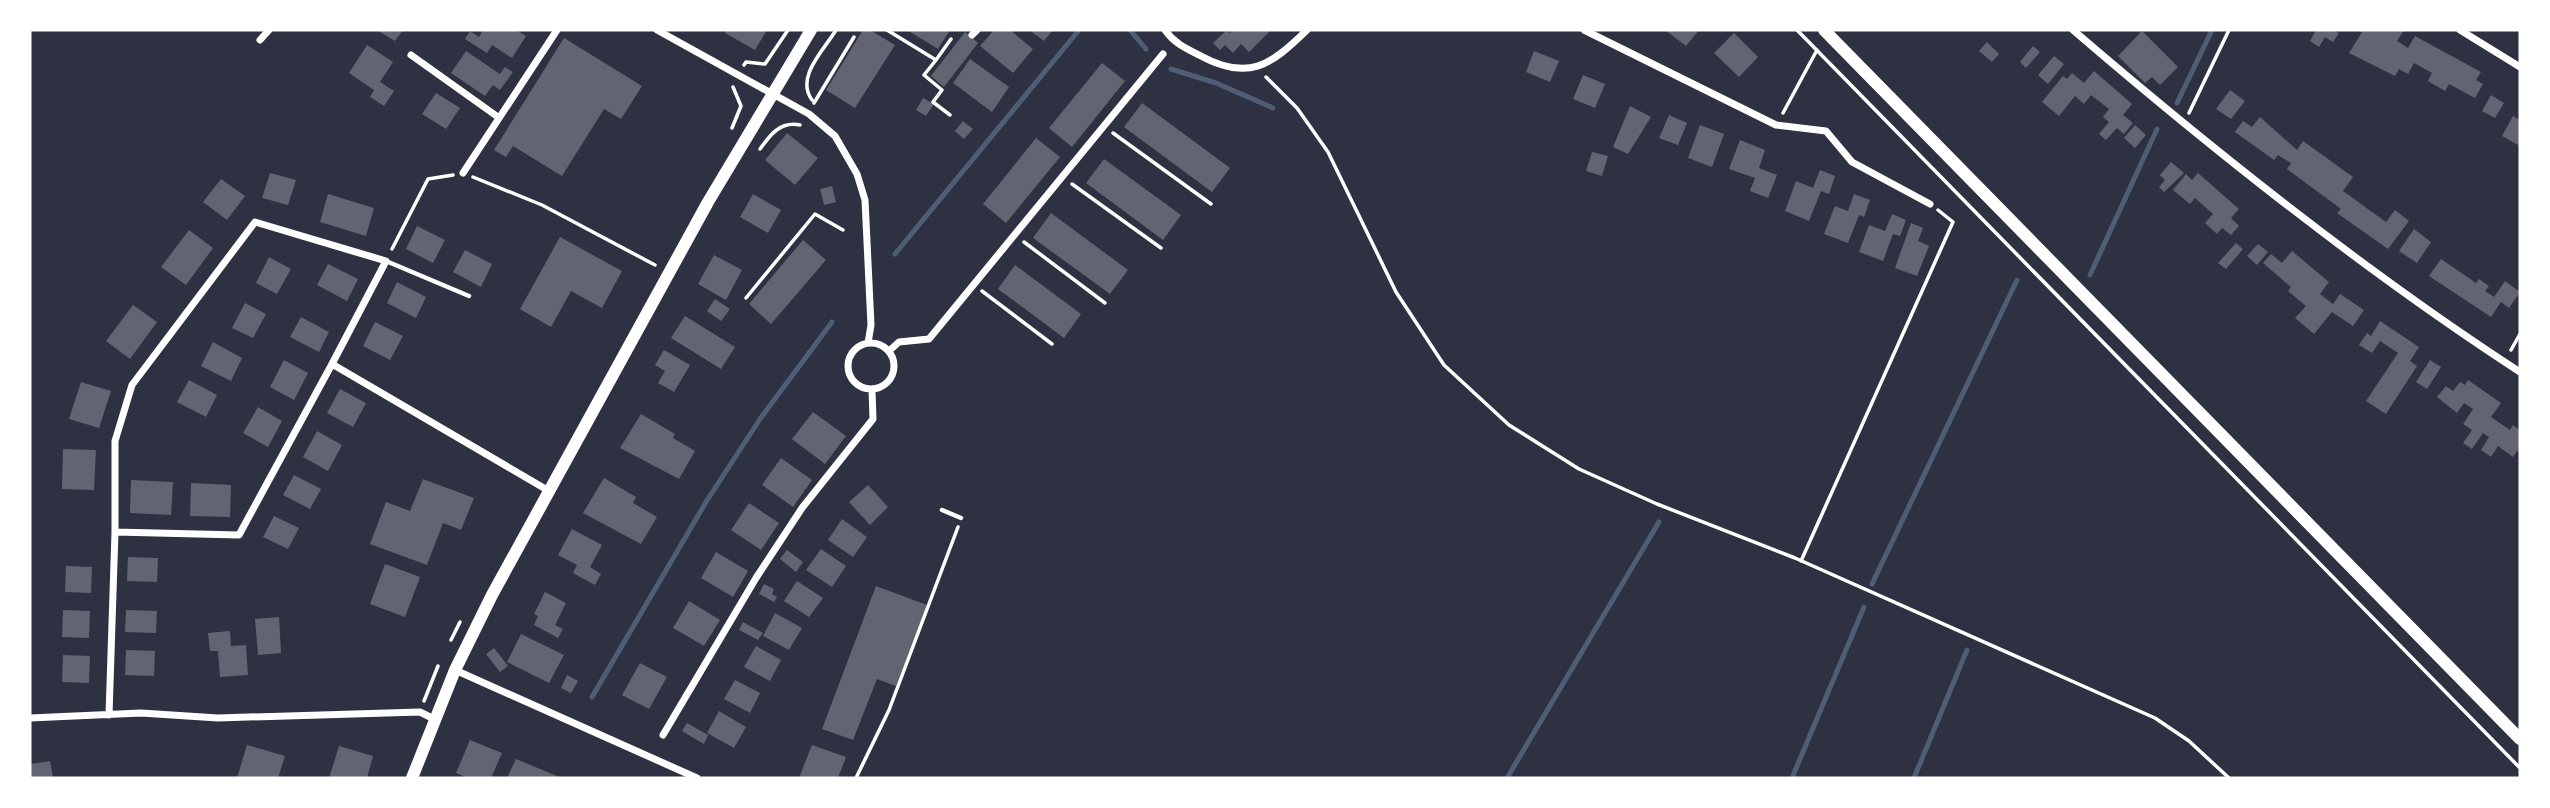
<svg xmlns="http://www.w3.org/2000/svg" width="2550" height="808" font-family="Georgia,serif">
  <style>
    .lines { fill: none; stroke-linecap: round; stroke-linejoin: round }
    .stream { stroke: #4f5d75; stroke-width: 5 }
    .building { fill: #626471 }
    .path { stroke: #fff; stroke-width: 3.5 }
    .service { stroke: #fff; stroke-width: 4.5 }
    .minor { stroke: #fff; stroke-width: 7 }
    .secondary { stroke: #fff; stroke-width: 12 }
  </style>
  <rect width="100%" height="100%" fill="#2d3142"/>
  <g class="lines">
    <!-- stream -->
    <path class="stream" d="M1130,30L1146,49
      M1171,69L1216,83L1273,108
      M2177,103L2212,30
      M895,254L1079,30
      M2090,275L2157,129
      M1872,584L2017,280
      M592,697L706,502L760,419L832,322
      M1507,778L1659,522
      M1792,778L1864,607
      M1914,778L1967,650"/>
  </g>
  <!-- building -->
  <path class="building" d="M377,30H403L395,41Z
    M483,30H516L526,36L512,58L492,45L487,53L465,39L470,31L479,37Z
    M727,30H767L755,50L725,33Z
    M863,30H870L895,45L855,108L826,90Z
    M907,30H950L938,49Z
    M994,30H1010L1033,49L1013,73L980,46Z
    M1029,30H1053L1044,41Z
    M1227,30L1230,33L1234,30L1270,31L1249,52L1241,44L1233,53L1225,45L1220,50L1213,43Z
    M1665,30H1699L1686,46Z
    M2316,30H2333L2339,33L2333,42L2325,37L2319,47L2310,41Z
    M2357,30H2404L2397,41L2408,48L2415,36L2481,72L2476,80L2483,84L2475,98L2449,84L2445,91L2428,81L2432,73L2414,63L2408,74L2399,69L2395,76L2349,53L2362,32Z
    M2142,31L2178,67L2160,85L2152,77L2145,83L2118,56Z
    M965,32L978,43L944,87L931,76Z
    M1734,33L1758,57L1739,77L1714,53Z
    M564,38L642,86L621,119L604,109L562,176L513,146L506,157L494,150Z
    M1987,42L1999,54L1992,62L1979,51Z
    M367,45L393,62L380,82L394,91L384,106L370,97L374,90L349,73Z
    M2033,46L2040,52L2026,68L2020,62Z
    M466,51L500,74L505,67L513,72L500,90L493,85L485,96L451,73Z
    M1534,51L1559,61L1550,82L1526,72Z
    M2054,56L2064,64L2048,84L2038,75Z
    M970,59L1009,87L992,112L953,83Z
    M1102,63L1125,81L1072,147L1049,128Z
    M2094,71L2132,104L2123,115L2133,123L2124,134L2117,128L2106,140L2099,134L2109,122L2103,117L2109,109L2091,95L2084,104L2075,96L2059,116L2042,102L2063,76L2067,79L2072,73L2084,83Z
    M1583,75L1605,84L1595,108L1573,99Z
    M2230,90L2245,101L2231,119L2216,109Z
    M436,93L460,108L446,129L422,114Z
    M2491,95L2504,103L2495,118L2482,111Z
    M923,98L934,104L926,116L916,110Z
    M1142,103L1230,168L1212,192L1124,127Z
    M1630,106L1651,117L1628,154L1613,147Z
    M1669,115L1687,123L1678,145L1659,138Z
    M2513,116L2520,120V146L2502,136Z
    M2260,117L2297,150L2303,141L2353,177L2343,191L2386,222L2395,210L2409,221L2388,249L2337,213L2341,209L2287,169L2291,163L2278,155L2274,160L2235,132L2243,121L2252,127Z
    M963,121L973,129L964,139L955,131Z
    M1700,125L1724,134L1712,167L1688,158Z
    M2135,125L2146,135L2135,148L2124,138Z
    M787,133L818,158L795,185L765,160Z
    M1036,138L1060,157L1006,223L983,204Z
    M1740,140L1765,150L1759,168L1777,175L1768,198L1750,191L1755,178L1729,169Z
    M1592,152L1608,156L1602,176L1586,171Z
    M1104,159L1181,215L1163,240L1086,183Z
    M2171,162L2184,173L2164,192L2159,187L2165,180L2160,175Z
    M1820,170L1835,176L1829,194L1821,191L1809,221L1785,211L1796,181L1813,188Z
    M270,173L296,180L288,205L262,198Z
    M2198,173L2239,209L2231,218L2239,226L2231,235L2222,228L2217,234L2205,223L2213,214L2195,198L2190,204L2173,190L2186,174L2192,180Z
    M221,179L245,196L227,220L203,202Z
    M832,186L836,202L824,205L820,189Z
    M328,194L374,208L366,236L320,222Z
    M753,194L781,210L768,233L740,217Z
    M1854,194L1870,200L1864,217L1859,215L1848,243L1824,234L1835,206L1848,211Z
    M1051,213L1128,270L1110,294L1033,238Z
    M1892,214L1906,220L1900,236L1893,234L1883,261L1859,252L1869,225L1885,231Z
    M1911,223L1923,228L1918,241L1929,246L1917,276L1895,268Z
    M417,226L445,240L433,263L406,249Z
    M2414,229L2431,242L2417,263L2399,251Z
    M189,230L213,248L186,285L161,267Z
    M560,237L622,271L602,308L571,291L551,327L520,309Z
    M803,240L826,260L771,324L749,304Z
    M2236,243L2243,249L2226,269L2218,263Z
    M2258,244L2268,252L2257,265L2247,256Z
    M465,250L492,264L481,287L453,272Z
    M2292,251L2329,282L2320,294L2333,304L2340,294L2364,310L2353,326L2332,312L2314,334L2295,318L2306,306L2288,291L2291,287L2263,263L2271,254L2282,263Z
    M714,255L742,270L726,300L698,284Z
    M269,257L291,269L277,294L256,283Z
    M2441,259L2476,283L2479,279L2489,286L2485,291L2494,297L2505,281L2520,292L2509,308L2501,302L2491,317L2429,276Z
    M328,264L358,279L347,301L317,285Z
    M1015,265L1081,314L1064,338L998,289Z
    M397,282L426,297L416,318L387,303Z
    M715,299L730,309L721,321L707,311Z
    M245,303L266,314L253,338L232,328Z
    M133,305L157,322L130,359L106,341Z
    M685,316L735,347L721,369L671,338Z
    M301,317L329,332L319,352L290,337Z
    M2380,321L2419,347L2410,361L2417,366L2386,414L2366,401L2398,353L2380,341L2372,353L2359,345L2367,333L2371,336Z
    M375,322L403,336L390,360L363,346Z
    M213,342L242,358L231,381L201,366Z
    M664,350L690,365L674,392L658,383L665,371L655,365Z
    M284,360L308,373L294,400L270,387Z
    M2430,360L2441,367L2427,389L2416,382Z
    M189,380L217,395L206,417L177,402Z
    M2468,380L2501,403L2491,417L2510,430L2513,425L2520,430V453L2517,451L2513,457L2498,446L2491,457L2481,450L2489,437L2483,433L2472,449L2463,443L2472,430L2463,424L2473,409L2464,403L2457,413L2437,397L2446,386L2453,391L2460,382L2465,385Z
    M81,382L111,391L99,428L69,419Z
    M340,389L366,403L353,427L327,413Z
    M258,407L282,421L268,447L243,433Z
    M813,412L846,436L825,464L792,439Z
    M641,414L675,434L673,438L695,451L679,479L620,448Z
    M317,431L342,445L328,471L303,457Z
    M63,449L96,450L94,490L62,489Z
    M781,458L812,480L793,507L762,485Z
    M294,475L321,489L310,509L283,495Z
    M604,478L636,497L633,503L657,517L641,544L583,513Z
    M423,479L474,498L461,530L443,523L427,565L370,544L386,502L410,511Z
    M131,480L173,482L171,515L130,513Z
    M191,483L231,485L230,517L190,516Z
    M868,485L888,507L870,525L849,502Z
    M749,503L779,523L761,550L731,530Z
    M274,516L299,528L288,549L263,537Z
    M842,519L867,537L853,557L828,540Z
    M572,529L602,545L590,567L601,574L595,585L573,573L577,565L558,555Z
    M821,549L846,566L832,587L806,570Z
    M787,550L803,562L796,572L780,559Z
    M716,552L748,571L733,597L701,578Z
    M128,557L158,558L157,582L127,581Z
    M385,564L420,577L405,617L370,604Z
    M66,566L92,567L91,593L65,592Z
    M797,581L823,598L809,617L784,601Z
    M764,584L774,589L772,594L777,597L774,602L759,594Z
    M876,586L927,605L896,686L877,679L853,740L822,729Z
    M545,592L566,603L555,625L563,629L558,638L534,625L538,616L534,614Z
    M689,601L720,620L704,646L673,628Z
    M63,610L90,611L89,638L62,637Z
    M126,610L157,611L156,633L125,632Z
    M775,613L802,628L789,650L763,636Z
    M279,617L281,653L258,655L255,619Z
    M743,622L763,633L758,640L739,630Z
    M230,631L231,646L246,645L248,675L220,677L218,651H210L208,633Z
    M521,634L564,655L549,683L507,662Z
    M756,646L781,660L770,681L744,667Z
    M494,648L508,666L500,672L486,654Z
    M126,650L155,651L154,676L125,675Z
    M63,655L90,656L89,683L62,682Z
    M640,663L667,677L649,709L622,695Z
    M567,675L578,681L571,693L561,688Z
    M735,680L760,693L750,713L724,699Z
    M719,711L746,727L734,748L707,733Z
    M687,723L708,735L704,744L682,731Z
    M470,740L502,753L491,778H468L456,773Z
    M247,745L285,756L278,778H237Z
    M812,745L846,757L838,778H799Z
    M339,746L373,756L367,778H329Z
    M516,759L562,778H507Z
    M50,761L53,778H30V764Z"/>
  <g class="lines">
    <!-- path -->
    <path class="path" d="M887,30L936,60L924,75L942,90L933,102L950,115
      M1797,30L2520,768
      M936,60L951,39
      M744,65L746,62L765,64L788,30
      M1266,77L1297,108L1328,152L1396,292L1444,365L1509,425L1579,469L1657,504L1795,558L2155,718L2189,741L2229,778
      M812,100C795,77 824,50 836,30
      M814,103L854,37
      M1783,113L1817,50
      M2189,113L2229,30
      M732,128L741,106L733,87
      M1113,133L1211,204
      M760,149C770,135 780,121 800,125
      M473,177L542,205L655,265
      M1072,184L1161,248
      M1024,242L1105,303
      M392,249L428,179L453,175
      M982,291L1052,344
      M746,298L815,214L843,230
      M2511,350L2520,334
      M1801,561L1953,222L1938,210
      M451,640L460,622
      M424,701L438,666
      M856,778L889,710L958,527"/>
    <!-- service -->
    <path class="service" d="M386,261L469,296
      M942,510L961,518"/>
    <!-- minor -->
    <path class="minor" d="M657,30L809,114L835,136L857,174L865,200L871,325L868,343
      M1165,30C1174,43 1185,48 1199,55C1248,82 1270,66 1307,30
      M1584,30L1776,125L1826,131L1852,162L1930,204
      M2073,30C2215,152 2363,270 2520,372
      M2460,30L2520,67
      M972,35L977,30
      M260,40L269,30
      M411,55L498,117
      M463,173L557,30
      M848 366a23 23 0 1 1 46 0a23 23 0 1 1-46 0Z
      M889,351L899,342L929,339L1163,54
      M115,532V441L132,385L255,222L386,261L332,364
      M455,670L697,778
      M109,715L115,532L239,535L332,364L549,491
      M30,718L141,713L218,718L420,712L434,719
      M663,735L756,578L802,508L873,419L872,390"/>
    <!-- secondary -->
    <path class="secondary" d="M1824,30L2520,739
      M412,778L455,670L492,595L708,202L811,30"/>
  </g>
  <!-- border -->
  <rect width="2550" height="808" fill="none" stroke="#ffffff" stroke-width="63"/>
</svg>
